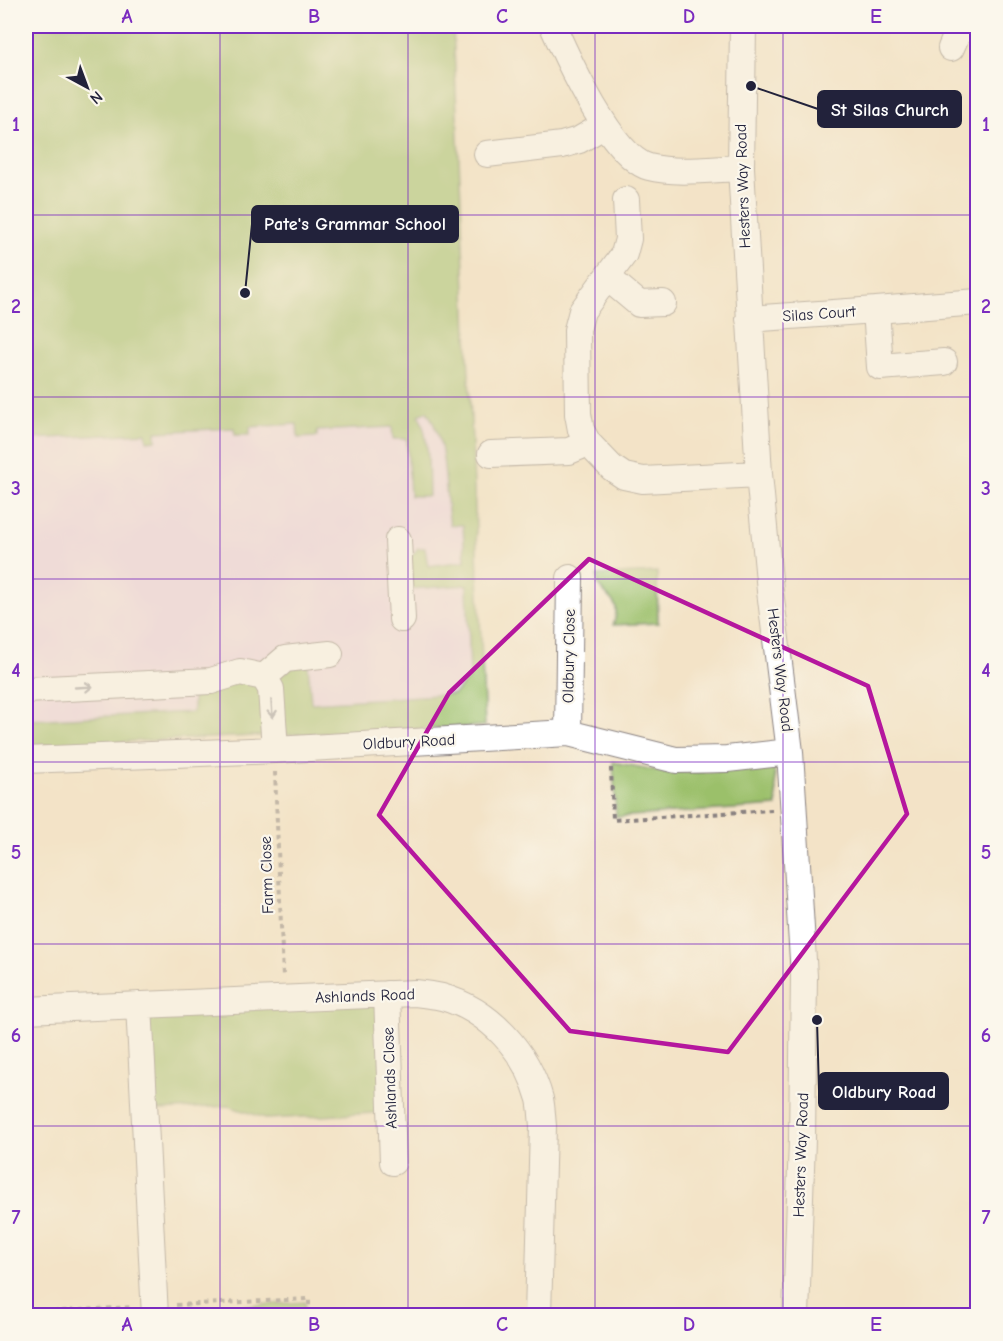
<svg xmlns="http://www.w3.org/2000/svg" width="1003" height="1341" font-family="'Comic Neue',sans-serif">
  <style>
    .built { fill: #ecd1ea }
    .green { fill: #9bc06a; stroke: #5e7152; stroke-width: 1.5 }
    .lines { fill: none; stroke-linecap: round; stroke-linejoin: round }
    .minor-casing { stroke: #8a8281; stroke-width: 28 }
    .path { stroke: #8a8281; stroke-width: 4; stroke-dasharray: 4.5 4.5; stroke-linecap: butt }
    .minor { stroke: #fff; stroke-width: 26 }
    .oneway { stroke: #9c9ca7 }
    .marked { fill: none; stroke: #b5179e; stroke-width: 4.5; stroke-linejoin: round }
    .grid { fill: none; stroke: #7b2cbf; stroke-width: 1.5; stroke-opacity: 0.55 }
    .labels { text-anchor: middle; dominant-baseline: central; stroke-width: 4.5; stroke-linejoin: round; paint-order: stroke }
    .street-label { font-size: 16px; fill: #22223b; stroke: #fbf7ec }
    .leader { fill: none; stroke: #22223b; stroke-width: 2 }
    .callout-dot { fill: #22223b; stroke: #fbf7ec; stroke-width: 2 }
    .callout { fill: #22223b; stroke: #22223b; stroke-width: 2 }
    .callout-label { font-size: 18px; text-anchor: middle; font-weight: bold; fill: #fff }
    .neatline { fill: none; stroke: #7b2cbf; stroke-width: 2 }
    .grid-label { font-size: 20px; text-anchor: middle; font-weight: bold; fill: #7b2cbf }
  </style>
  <rect width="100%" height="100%" fill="#fbf7ec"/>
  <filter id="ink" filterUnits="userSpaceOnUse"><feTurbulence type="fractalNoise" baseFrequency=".0167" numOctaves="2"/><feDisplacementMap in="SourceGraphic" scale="12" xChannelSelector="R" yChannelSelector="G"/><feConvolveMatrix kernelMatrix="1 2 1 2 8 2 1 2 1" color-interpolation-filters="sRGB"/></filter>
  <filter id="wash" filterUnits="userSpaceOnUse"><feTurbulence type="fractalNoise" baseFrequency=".008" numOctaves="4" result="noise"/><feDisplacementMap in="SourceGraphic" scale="24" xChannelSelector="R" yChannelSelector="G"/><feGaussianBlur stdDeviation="1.35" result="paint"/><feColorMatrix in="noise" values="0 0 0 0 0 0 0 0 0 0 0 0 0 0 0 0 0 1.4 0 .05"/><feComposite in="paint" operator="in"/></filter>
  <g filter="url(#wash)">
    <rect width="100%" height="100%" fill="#f3e3c7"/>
    <!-- built -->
    <path class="built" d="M26,26H453L485,726L26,746Z"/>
    <!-- green -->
    <path class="green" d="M26,26H453L485,726L26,746V720L193,712V693L294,664H308L311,703L454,694L470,677L467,585L411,589L409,559L418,548H425L428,566L465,561L463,525H450C443,486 449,446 427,411L419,415C430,440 428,468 429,496H410L407,439H393L392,427L317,431V437L298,438L297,424L250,427V435H235L234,428L156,432V440L147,441L146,433L31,439V436H26Z
      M657,572L658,623L613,625C622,601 610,602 598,585L597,575Z
      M613,762L665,772H704L774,766L777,806L616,817Z
      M387,994L392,1112L268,1119L228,1106L144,1111L139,1005Z
      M305,1302V1315H171V1310Z"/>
  </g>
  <g filter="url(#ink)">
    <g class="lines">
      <defs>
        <path id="minor" d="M553,26C568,60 612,157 649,167C675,174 713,169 741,168
          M743,26L741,168L759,474L770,591L790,752L804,976L802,1139L796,1316
          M951,48L957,34L966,26
          M487,154L562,145L579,140L605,125
          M626,200L628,239L624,254L582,311L577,330L578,414L581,430L588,443L612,468L624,476L643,480L759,474
          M608,278L639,304L663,303
          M876,310L978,302
          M749,319L876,310L880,367L944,362
          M491,454L569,451L588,443
          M398,540L402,619
          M264,677L285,659L330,654
          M26,690L211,681L240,672L264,677L271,689L275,750
          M568,733L570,578
          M26,760L275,750L568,733L676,760L727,759L790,752
          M387,994L393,1162
          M139,1005L155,1316
          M26,1010L415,993C424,994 433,995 442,997C490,1010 527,1052 540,1099C542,1108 542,1117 543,1126L538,1316"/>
      </defs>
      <!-- minor casing -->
      <use href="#minor" class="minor-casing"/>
      <!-- path -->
      <path class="path" d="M611,768L613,820L772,810
        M275,772L283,977
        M176,1305L309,1299V1316
        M26,1313L133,1307"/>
      <!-- minor -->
      <use href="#minor" class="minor"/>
    </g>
    <!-- one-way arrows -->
    <defs><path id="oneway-shaft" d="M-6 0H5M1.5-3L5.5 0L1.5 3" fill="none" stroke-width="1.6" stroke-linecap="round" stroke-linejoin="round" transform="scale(1.5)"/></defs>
    <g class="oneway">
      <use href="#oneway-shaft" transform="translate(84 687) rotate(-3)"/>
      <use href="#oneway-shaft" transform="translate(272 709) rotate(86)"/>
    </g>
  </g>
  <!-- marked area -->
  <path d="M0 0H1003V1341H0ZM589,559L868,686L907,814L728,1052L570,1031L379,815L449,693Z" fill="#f3e3c7" fill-opacity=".55" fill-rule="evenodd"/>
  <path class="marked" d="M589,559L868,686L907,814L728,1052L570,1031L379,815L449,693Z"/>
  <!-- grid -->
  <path class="grid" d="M220,26V1316M408,26V1316M595,26V1316M783,26V1316M26,215H978M26,397H978M26,579H978M26,762H978M26,944H978M26,1126H978"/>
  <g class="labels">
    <!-- street labels -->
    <g class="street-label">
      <text transform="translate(743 186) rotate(-92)">Hesters Way Road</text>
      <text transform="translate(819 314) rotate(-4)">Silas Court</text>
      <text transform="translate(569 656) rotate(-89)">Oldbury Close</text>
      <text transform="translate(780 670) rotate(83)">Hesters Way Road</text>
      <text transform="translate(409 742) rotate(-3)">Oldbury Road</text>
      <text transform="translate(267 875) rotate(-92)">Farm Close</text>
      <text transform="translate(365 996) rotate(-2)">Ashlands Road</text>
      <text transform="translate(390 1078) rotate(-92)">Ashlands Close</text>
      <text transform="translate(801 1155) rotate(-88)">Hesters Way Road</text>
    </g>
  </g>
  <!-- callouts -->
  <path class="leader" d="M751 86L818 109M245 293L252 224M817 1020L819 1091"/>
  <g class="callout-dot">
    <circle cx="751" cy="86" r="6"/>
    <circle cx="245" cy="293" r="6"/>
    <circle cx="817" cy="1020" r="6"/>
  </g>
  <g class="callout">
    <rect x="818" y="91" width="143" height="36" rx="6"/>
    <rect x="252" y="206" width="206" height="36" rx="6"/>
    <rect x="819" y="1073" width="129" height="36" rx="6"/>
  </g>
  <g class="callout-label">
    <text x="890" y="116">St Silas Church</text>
    <text x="355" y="230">Pate's Grammar School</text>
    <text x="884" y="1098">Oldbury Road</text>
  </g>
  <!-- margin -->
  <rect width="1003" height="1341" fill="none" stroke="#fbf7ec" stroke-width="66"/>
  <!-- north arrow -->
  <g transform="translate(87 87) rotate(139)" stroke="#fbf7ec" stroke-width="4.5" paint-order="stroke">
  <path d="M0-4.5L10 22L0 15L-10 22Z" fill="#22223b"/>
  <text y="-9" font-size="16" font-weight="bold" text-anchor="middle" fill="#22223b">N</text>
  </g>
  <rect x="33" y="33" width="937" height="1275" class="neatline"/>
  <g class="grid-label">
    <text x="127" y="23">A</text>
    <text x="314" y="23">B</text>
    <text x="502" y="23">C</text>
    <text x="689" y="23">D</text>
    <text x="876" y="23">E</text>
    <text x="16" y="131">1</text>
    <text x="986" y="131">1</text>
    <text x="16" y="313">2</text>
    <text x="986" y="313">2</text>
    <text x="16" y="495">3</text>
    <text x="986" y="495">3</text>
    <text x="16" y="677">4</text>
    <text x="986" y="677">4</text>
    <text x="16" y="859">5</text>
    <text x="986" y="859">5</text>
    <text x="16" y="1042">6</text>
    <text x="986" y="1042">6</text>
    <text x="16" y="1224">7</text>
    <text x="986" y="1224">7</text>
    <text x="127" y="1331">A</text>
    <text x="314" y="1331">B</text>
    <text x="502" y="1331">C</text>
    <text x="689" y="1331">D</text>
    <text x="876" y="1331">E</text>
  </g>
</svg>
